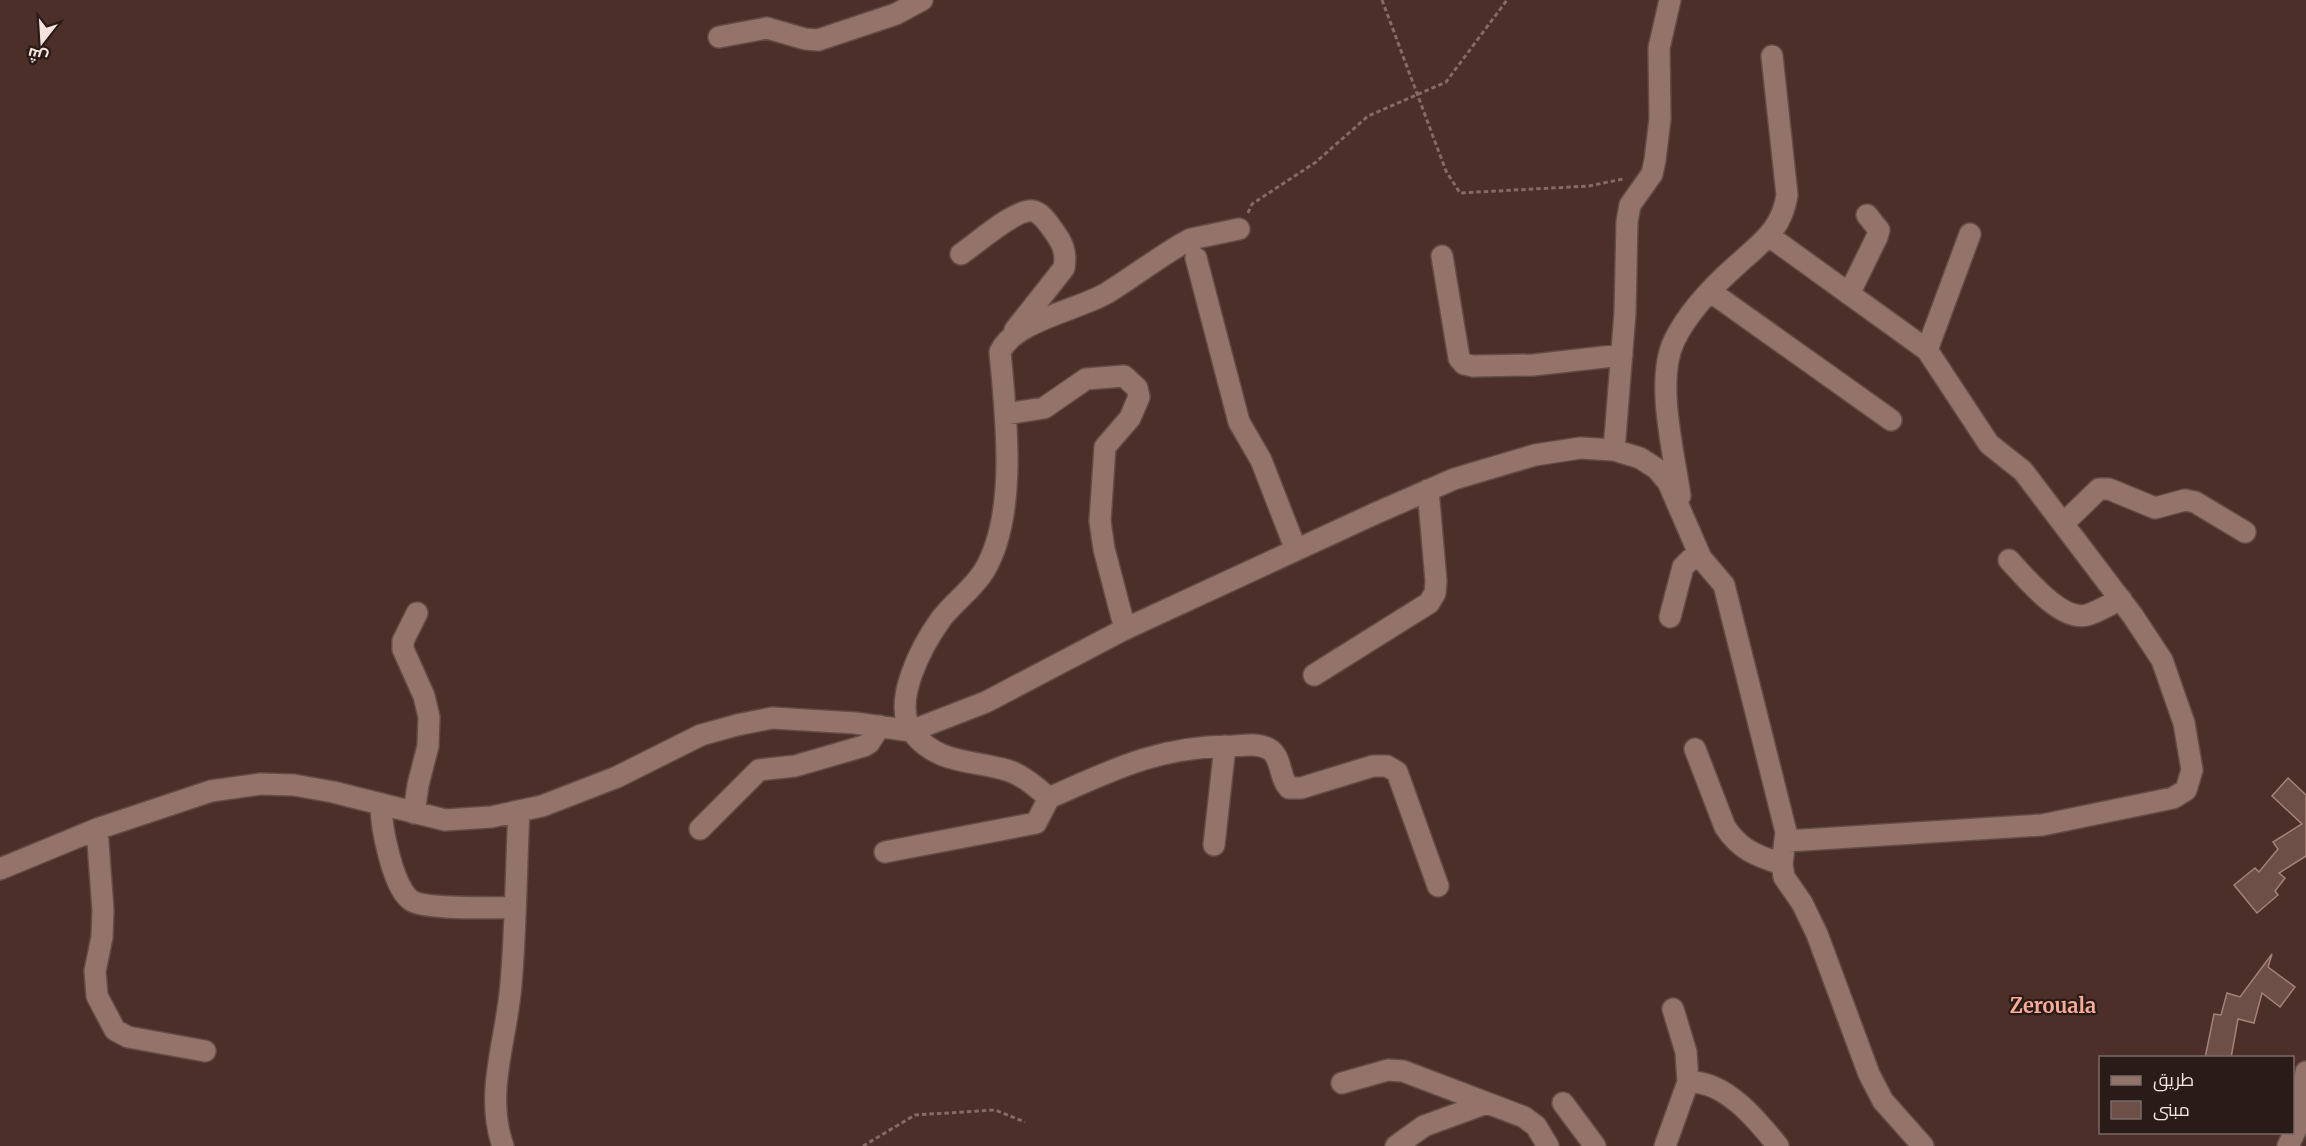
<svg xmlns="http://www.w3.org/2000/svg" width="2306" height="1146" font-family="Merriweather,Cairo,serif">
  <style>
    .building { fill: #6d4f47; stroke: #a4827a; stroke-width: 1.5 }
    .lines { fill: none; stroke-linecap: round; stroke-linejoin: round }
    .minor-casing { stroke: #634c46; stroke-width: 24 }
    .path { stroke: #846b65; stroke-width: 3; stroke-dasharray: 4.5 3; stroke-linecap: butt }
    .minor { stroke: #94736b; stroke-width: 21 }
    .labels { text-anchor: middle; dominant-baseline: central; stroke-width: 4.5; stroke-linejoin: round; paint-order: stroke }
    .quarter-label { font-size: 20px; font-weight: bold; fill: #fbab96; stroke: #281b18 }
  </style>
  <rect width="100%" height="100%" fill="#4b2f28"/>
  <!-- building -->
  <path class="building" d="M2288,778L2306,795V856L2279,873L2285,878L2275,891L2278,895L2257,913L2234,885L2255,868L2259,872L2278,849L2273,842L2302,824L2272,796Z
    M2272,954L2268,967L2295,987L2280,1007L2262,993L2254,1023L2238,1019L2231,1058H2205L2214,1014L2221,1015L2227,993L2240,997Z"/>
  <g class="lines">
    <defs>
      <path id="minor" d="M719,37L767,28L805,39L818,40L896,14L922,0
        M1239,229L1191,239L1180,245C1155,260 1131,278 1107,293C1078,310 1014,321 1000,352C1006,416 1018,515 984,571C973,589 954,602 941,619C923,644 890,703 913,733C937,763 969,760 1003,769C1021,773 1036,787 1049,798C1114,769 1160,746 1233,746C1245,745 1258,743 1269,749C1282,756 1279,778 1289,788H1301L1373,766H1387L1397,772L1438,886
        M1769,236L1927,350L1989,444L2023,471L2133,616L2162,660L2184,723L2192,770L2186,790L2173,798L2042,825L1787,841
        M961,254C976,244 1016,208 1033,211C1042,213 1047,222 1053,230C1062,242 1067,252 1064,268L1015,330
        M1442,256L1459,358L1464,364L1473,366L1533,365L1622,355
        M1196,258L1239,422L1261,460L1296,550
        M1711,292L1891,420
        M1849,294L1877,237L1879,230L1867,215
        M1927,350L1970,234
        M1006,414L1044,408L1086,379L1124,376L1137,388L1139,397L1130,418L1105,447L1100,521L1104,549L1125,629
        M1614,450L1625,313L1627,222L1630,205L1652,174L1655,160L1660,119L1659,48L1670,0
        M1680,496C1674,453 1655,381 1674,341C1688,312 1714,285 1738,264C1762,242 1782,229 1787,195L1772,56
        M2064,523L2099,489H2109L2155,508L2185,500L2195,502L2245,532
        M2009,560C2025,577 2061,622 2087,615C2098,612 2110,604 2121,599
        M1670,617L1683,567L1691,559L1701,558
        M1314,675L1429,603L1435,593L1436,581L1428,490
        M1695,749L1725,827C1740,850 1757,856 1782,864
        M381,805C381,826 393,890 412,901C428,910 494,907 515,908
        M414,813L418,785L428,746L429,717L424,696L403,649V641L417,613
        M97,829L103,910L102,937L95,971L97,996L115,1030L128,1037L205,1051
        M700,829L759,770L795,766L864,746L869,743L880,726
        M1214,845L1225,746
        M885,852L1036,823L1049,798
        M0,869L97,829L211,791L260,784L294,785L333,792L445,820L491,817L542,806L617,777L701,735L737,725L772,718L855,723L911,731L986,702L1125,629L1374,514L1454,479L1535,455L1580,448L1614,450L1640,458L1657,469L1668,482L1701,558L1724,585L1786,832L1782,864L1784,877L1802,903L1817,934L1869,1074L1883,1101L1923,1146
        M1673,1009L1686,1052L1688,1082
        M1342,1083L1388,1070L1403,1071L1524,1117L1536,1126L1548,1146
        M1563,1103L1595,1146
        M503,1146C484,1093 507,1039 511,984C516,927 516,868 519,811
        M1396,1146L1424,1126L1487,1103
        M1665,1146L1688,1082C1725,1080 1757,1120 1778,1146
        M2288,1146L2298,1125L2306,1072"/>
    </defs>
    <!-- minor casing -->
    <use href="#minor" class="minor-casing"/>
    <!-- path -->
    <path class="path" d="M1382,0L1446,171L1460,193L1589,186L1623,179
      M1248,213L1252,204L1316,162L1368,116L1446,82L1507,0
      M863,1146L915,1115L995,1110L1025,1122"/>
    <!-- minor -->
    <use href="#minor" class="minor"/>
  </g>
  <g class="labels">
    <!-- quarter labels -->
    <g class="quarter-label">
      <text x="2053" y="1005">Zerouala</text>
    </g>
  </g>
  <!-- legend -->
  <rect x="2099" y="1056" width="195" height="78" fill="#281b18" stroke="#7a6b67" stroke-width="1.5"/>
  <rect x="2111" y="1076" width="30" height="9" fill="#94736b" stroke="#7a6b67" stroke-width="1.5"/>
  <text x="2153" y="1086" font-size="18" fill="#f6e3de">طريق</text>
  <rect x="2111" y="1101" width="30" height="18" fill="#6d4f47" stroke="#7a6b67" stroke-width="1.5"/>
  <text x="2153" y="1116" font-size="18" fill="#f6e3de">مبنى</text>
  <!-- north arrow -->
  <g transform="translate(42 42) rotate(197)" stroke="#281b18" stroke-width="4.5" paint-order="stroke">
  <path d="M0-4.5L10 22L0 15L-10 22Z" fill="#f6e3de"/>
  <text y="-9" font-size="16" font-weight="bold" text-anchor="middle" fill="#f6e3de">ش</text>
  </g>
</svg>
